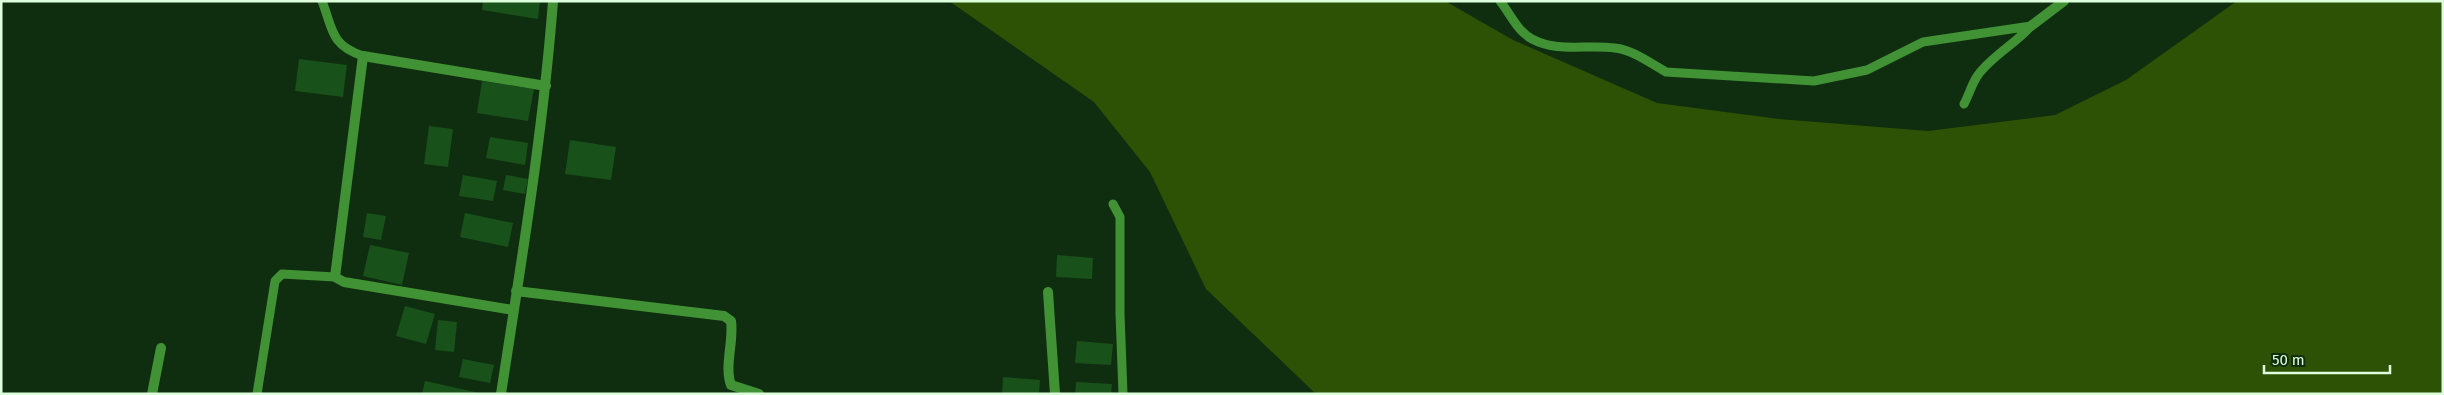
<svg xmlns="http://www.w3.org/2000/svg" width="2444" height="395" font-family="'Fira Sans',sans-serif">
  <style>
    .water { fill: #2d5105 }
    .building { fill: #18511a }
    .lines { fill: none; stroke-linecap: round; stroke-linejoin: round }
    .service { stroke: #419235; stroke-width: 9 }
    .minor { stroke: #419235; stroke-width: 10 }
  </style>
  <rect width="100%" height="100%" fill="#0f2e0f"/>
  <!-- water -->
  <path class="water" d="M949,1H1445L1513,40L1657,103L1779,119L1928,131L2055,115L2126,80L2237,1H2443V394H1316L1206,289L1150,172L1094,102Z"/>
  <!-- building -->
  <path class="building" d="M483,1H540L538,19L482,10Z
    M299,59L347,65L343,97L295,91Z
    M482,81L534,89L528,121L477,113Z
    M429,126L453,129L448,167L424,164Z
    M490,137L528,143L525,165L486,158Z
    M570,140L616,147L611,180L565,174Z
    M463,175L497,181L493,201L459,196Z
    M506,175L528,179L525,194L503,190Z
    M367,213L386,216L381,240L363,237Z
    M465,213L513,223L508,247L460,237Z
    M370,245L409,253L402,285L363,276Z
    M1057,255L1093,258L1092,279L1056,277Z
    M405,306L435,314L426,344L396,336Z
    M438,320L457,322L454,352L435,350Z
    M1077,341L1113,344L1111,365L1075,363Z
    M463,359L494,365L490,383L459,377Z
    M1003,377L1040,380L1039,394H1002Z
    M425,381L479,393V394H422Z
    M1076,382L1112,384L1111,394H1075Z"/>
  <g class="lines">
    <!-- service -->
    <path class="service" d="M322,1C333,29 330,45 363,56
      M1500,1C1510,13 1517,31 1532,39C1558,53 1587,44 1615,48C1633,50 1650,63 1666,72L1814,81L1867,70L1923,42L2031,26C2015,44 1992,56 1978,75C1972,83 1969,95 1964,104
      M1113,204L1120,217V314L1123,394
      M257,394L275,281L282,274L335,277"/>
    <!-- minor -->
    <path class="minor" d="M2031,26L2064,1
      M516,291L724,316L731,321C734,341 724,366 731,385L759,394
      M1048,292L1055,394
      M513,310L344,282L335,277L363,56L546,86
      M152,394L161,348
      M501,394C521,263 543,133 553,1"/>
  </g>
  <!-- border -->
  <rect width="2444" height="395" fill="none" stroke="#deffdc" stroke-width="5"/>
  <!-- scale -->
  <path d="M2264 365v8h126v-8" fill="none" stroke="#deffdc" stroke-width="2.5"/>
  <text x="2272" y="365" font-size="15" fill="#deffdc" stroke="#0f2e0f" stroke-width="4" paint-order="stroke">50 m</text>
</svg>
